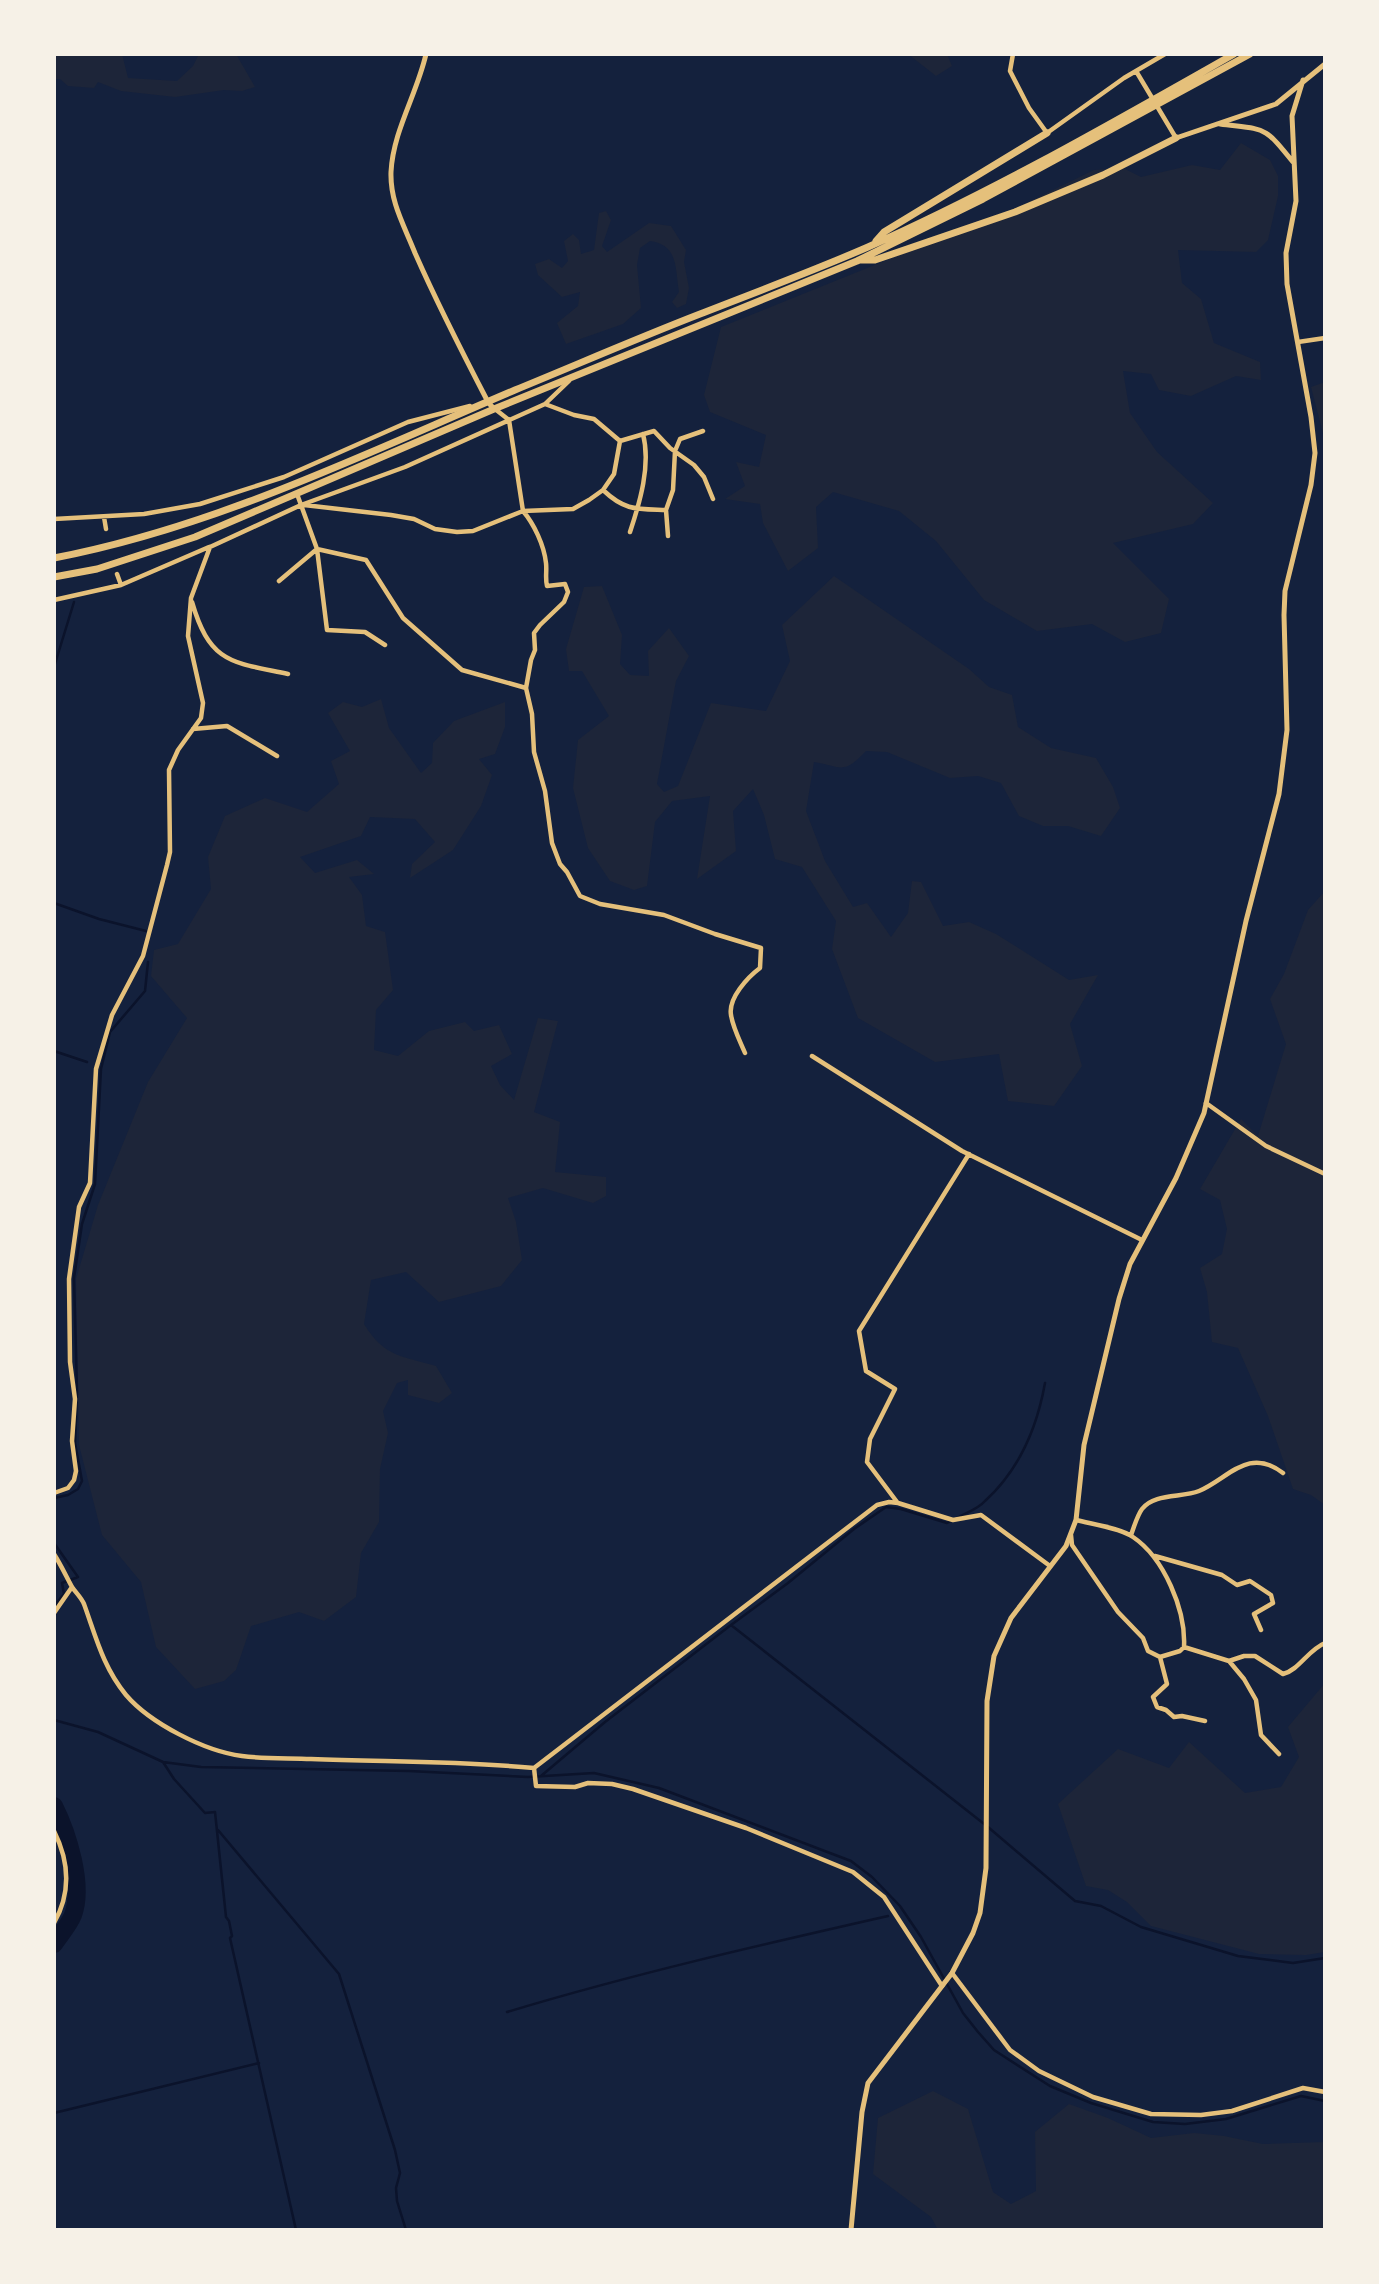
<svg xmlns="http://www.w3.org/2000/svg" width="1379" height="2284" font-family="Mulish,sans-serif">
  <style>
    .green { fill: #1d2539 }
    .lines { fill: none; stroke-linecap: round; stroke-linejoin: round }
    .stream { stroke: #0b132b; stroke-width: 2.5 }
    .river { stroke: #0b132b; stroke-width: 18 }
    .minor { stroke: #e5c07b; stroke-width: 4.5 }
    .tertiary { stroke: #e5c07b; stroke-width: 5 }
    .trunk { stroke: #e5c07b; stroke-width: 7 }
  </style>
  <rect width="100%" height="100%" fill="#14213d"/>
  <!-- green -->
  <path class="green" d="M54,54H122L128,78L177,81L193,66L199,54H236L255,87L242,91L224,90L175,97L121,91L98,82L94,88L68,86L60,79H54Z
    M908,54H947L952,66L936,76Z
    M1241,143L1270,160L1278,176V196L1268,240L1256,252L1178,250L1182,283L1201,299L1214,343L1260,362L1261,380L1236,376L1191,396L1159,390L1151,374L1123,371L1130,413L1157,452L1213,503L1193,524L1113,543L1169,599L1161,633L1125,642L1092,624L1037,631L984,600L936,541L899,511L833,492L816,507L818,548L788,571L763,523L760,504L725,499L745,486L736,462L759,467L766,435L710,412L704,395L721,327L1016,208L1094,170L1123,168L1141,177L1192,165L1220,170Z
    M606,211L611,220L602,246L607,252L649,223L671,226L686,250L684,262L689,288L686,304L677,308L672,302L679,292C675,269 679,245 650,241L640,248L637,265L641,308L623,324L566,344L557,323L578,306L580,292L562,297L538,275L535,264L549,259L562,268L568,261L564,241L573,234L579,240L581,254L594,250L599,213Z
    M1325,382V441L1311,387Z
    M834,576L969,669L989,687L1012,695L1018,727L1051,748L1096,758L1113,787L1120,808L1101,836L1068,826H1043L1019,816L1001,783L978,776L950,778L887,752L866,751C843,775 843,767 814,762L806,811L825,861L853,907L867,903L891,937L908,913L912,881L921,882L943,926L969,922L996,934L1069,980L1098,975L1070,1024L1082,1066L1054,1106L1008,1101L999,1054L935,1062L858,1018L832,949L836,921L802,867L775,859L764,815L753,789L733,811L736,851L697,879L710,796L672,801L655,822L647,886L634,890L610,881L588,848L573,788L578,740L609,716L582,671H569L566,649L584,587L602,586L622,635L620,664L630,675L649,676L648,651L669,628L689,656L676,681L657,784L664,792L678,786L711,703L766,711L790,661L782,625Z
    M381,699L389,728L421,773L432,763L433,743L454,721L505,702V727L495,754L479,759L492,775L481,806L453,850L410,878L412,864L435,842L415,819L370,817L361,836L300,857L315,873L357,860L374,874L349,877L362,895L366,926L385,932L393,990L376,1010L374,1050L398,1056L429,1031L465,1022L474,1031L499,1025L512,1054L491,1066L500,1085L514,1100L538,1018L558,1021L534,1112L560,1122L555,1172L606,1177V1196L593,1203L543,1188L508,1198L516,1222L522,1260L501,1286L439,1302L406,1272L371,1280L364,1324C384,1357 402,1356 436,1366L452,1393L439,1403L408,1395V1380L397,1383L383,1411L388,1433L380,1469L379,1522L361,1553L356,1597L324,1621L299,1612L251,1626L236,1670L224,1681L195,1689L156,1647L141,1582L102,1535L79,1445L76,1279L98,1205L148,1082L187,1018L151,976L154,950L178,944L211,889L208,857L225,816L265,798L307,812L339,784L331,761L350,751L328,713L343,702L362,707Z
    M1325,891V1505L1311,1495L1293,1489L1268,1416L1238,1348L1212,1342L1207,1292L1200,1268L1222,1254L1227,1229L1220,1200L1200,1189L1241,1119L1258,1136L1286,1044L1270,999L1284,974L1308,910Z
    M1325,1683V1952L1306,1955L1259,1954L1151,1926L1127,1902L1108,1890L1086,1886L1058,1804L1118,1749L1169,1768L1189,1742L1245,1793L1281,1787L1299,1757L1288,1727Z
    M933,2091L968,2109L993,2192L1011,2204L1036,2191L1035,2132L1069,2104L1108,2118L1151,2138L1194,2133L1224,2136L1263,2144L1325,2142V2230H938L931,2217L873,2174L878,2118Z"/>
  <g class="lines">
    <!-- stream -->
    <path class="stream" d="M54,667L74,602
      M54,903L99,919L146,931
      M54,1051L87,1062
      M54,1498L68,1495L78,1489L82,1481L75,1443L77,1392L74,1278L82,1224L95,1184L101,1069L110,1032L145,991L148,962
      M957,1518C966,1513 978,1509 985,1501C1019,1470 1037,1428 1045,1383
      M54,1543L78,1577L62,1583L64,1594L54,1606
      M731,1625L788,1583L854,1529L886,1507L901,1509L947,1523L951,1521
      M54,1720L98,1732L163,1762L201,1767L409,1771L528,1777L594,1773L659,1788L851,1861L872,1877L900,1906L921,1937L963,2013L978,2032L994,2050L1050,2086L1091,2103L1153,2122L1185,2124L1226,2119L1301,2096L1325,2101
      M163,1762L174,1779L205,1813L215,1812L226,1917L229,1921L232,1936L230,1938L296,2230
      M541,1776L605,1722L731,1625L988,1827L1075,1901L1101,1906L1141,1927L1238,1956L1293,1963L1325,1958
      M218,1830L339,1974L395,2150L400,2173L396,2188L397,2201L406,2230
      M54,1941L56,1942
      M507,2012C633,1974 760,1945 888,1916
      M54,2113L259,2063"/>
    <!-- river -->
    <path class="river" d="M54,1806C68,1834 84,1885 73,1915C69,1925 60,1935 54,1944"/>
    <!-- minor -->
    <path class="minor" d="M1013,54L1010,71L1029,108L1047,133L1124,78L1165,54
      M1136,71L1176,138
      M1298,342L1325,338
      M495,409L509,420L523,511C534,524 544,545 546,563C547,571 545,578 547,586L565,584L568,592L564,602L540,625L534,633L535,650L531,660L526,688
      M620,441L654,431L670,448L694,465L704,477L713,499
      M603,490C625,511 637,509 666,510
      M297,494L317,549L366,560L403,618L462,670L526,688L532,714L534,752L545,791L552,843L560,864L567,872L580,896L600,904L664,915L715,934L761,948L760,968C748,977 728,998 731,1015C733,1028 740,1041 745,1053
      M304,505L391,515L414,519L435,529L457,532L473,531L523,511L573,509L589,500L603,490L614,474L620,441L594,419L574,415L545,404
      M104,517L106,529
      M54,519L144,514L200,504L284,477L408,422L470,406
      M630,532C640,502 651,465 643,434
      M668,536L666,510L673,490L675,451L680,439L703,431
      M117,574L121,585
      M279,581L317,549L327,630L365,632L385,645
      M54,600L121,585L209,547
      M192,602C210,664 232,662 288,674
      M193,729L227,726L277,756
      M812,1056L962,1151L1142,1240
      M1206,1103L1266,1146L1325,1174
      M54,1493L68,1488L74,1480L76,1471L72,1441L75,1399L70,1362L69,1279L79,1207L90,1183L96,1069L112,1015L143,956L167,865L170,852L169,770L178,750L201,718L203,703L188,636L191,598L210,547L301,505L405,467L545,404L569,381
      M897,1502L867,1462L870,1439L895,1389L866,1371L859,1331L969,1154
      M1076,1520C1091,1524 1121,1528 1133,1537C1164,1558 1186,1610 1184,1647
      M1071,1535L1072,1545L1118,1612L1143,1638L1148,1651L1160,1657L1180,1651L1184,1647L1229,1661L1244,1656H1255L1283,1674C1299,1670 1308,1650 1325,1643
      M1131,1535C1134,1527 1137,1516 1142,1509C1154,1493 1182,1498 1199,1491C1228,1479 1248,1446 1283,1473
      M54,1554C61,1565 66,1576 72,1587C76,1593 81,1597 84,1604C96,1637 103,1667 126,1695C150,1723 204,1751 242,1756C264,1759 288,1758 311,1759C385,1762 459,1761 534,1768L877,1505L889,1502L898,1503L953,1520L981,1515L1050,1566
      M1155,1556L1222,1575L1237,1585L1250,1581L1271,1595L1273,1603L1254,1614L1261,1630
      M54,1613L72,1587
      M1160,1657L1167,1684L1153,1697L1157,1707L1166,1710L1174,1717L1182,1716L1205,1721
      M1229,1661L1244,1679L1256,1700L1261,1735L1279,1754
      M534,1768L536,1786L575,1787L588,1783L612,1784L633,1789L746,1828L853,1872L884,1897L942,1986
      M54,1831C69,1861 71,1893 54,1923
      M952,1973L1010,2050L1039,2071L1093,2097L1151,2114L1201,2115L1232,2111L1303,2088L1325,2092"/>
    <!-- tertiary -->
    <path class="tertiary" d="M426,54C417,94 393,131 391,172C390,202 404,225 415,253C437,303 462,352 488,402L494,409
      M1220,124C1267,130 1263,125 1293,162
      M1176,138L1276,104L1325,64
      M851,2230L862,2112L868,2083L952,1973L973,1933L980,1913L986,1868L987,1701L994,1656L1011,1618L1066,1546L1076,1520L1084,1445L1119,1299L1130,1264L1176,1178L1204,1113L1246,921L1279,794L1287,730L1284,615L1285,591L1311,485L1315,453L1311,417L1287,284L1286,253L1296,201L1292,116L1303,80"/>
    <!-- trunk -->
    <path class="trunk" d="M876,241L884,232L1047,133
      M861,260H875L1015,212L1103,175L1176,138
      M54,558C216,527 364,454 515,390C576,365 638,338 700,314C756,292 813,271 868,247C994,191 1114,122 1234,54
      M54,577L97,569L195,537L494,409L857,261L983,199L1250,54"/>
  </g>
  <!-- border -->
  <rect width="1379" height="2284" fill="none" stroke="#f6f1e7" stroke-width="112"/>
</svg>
